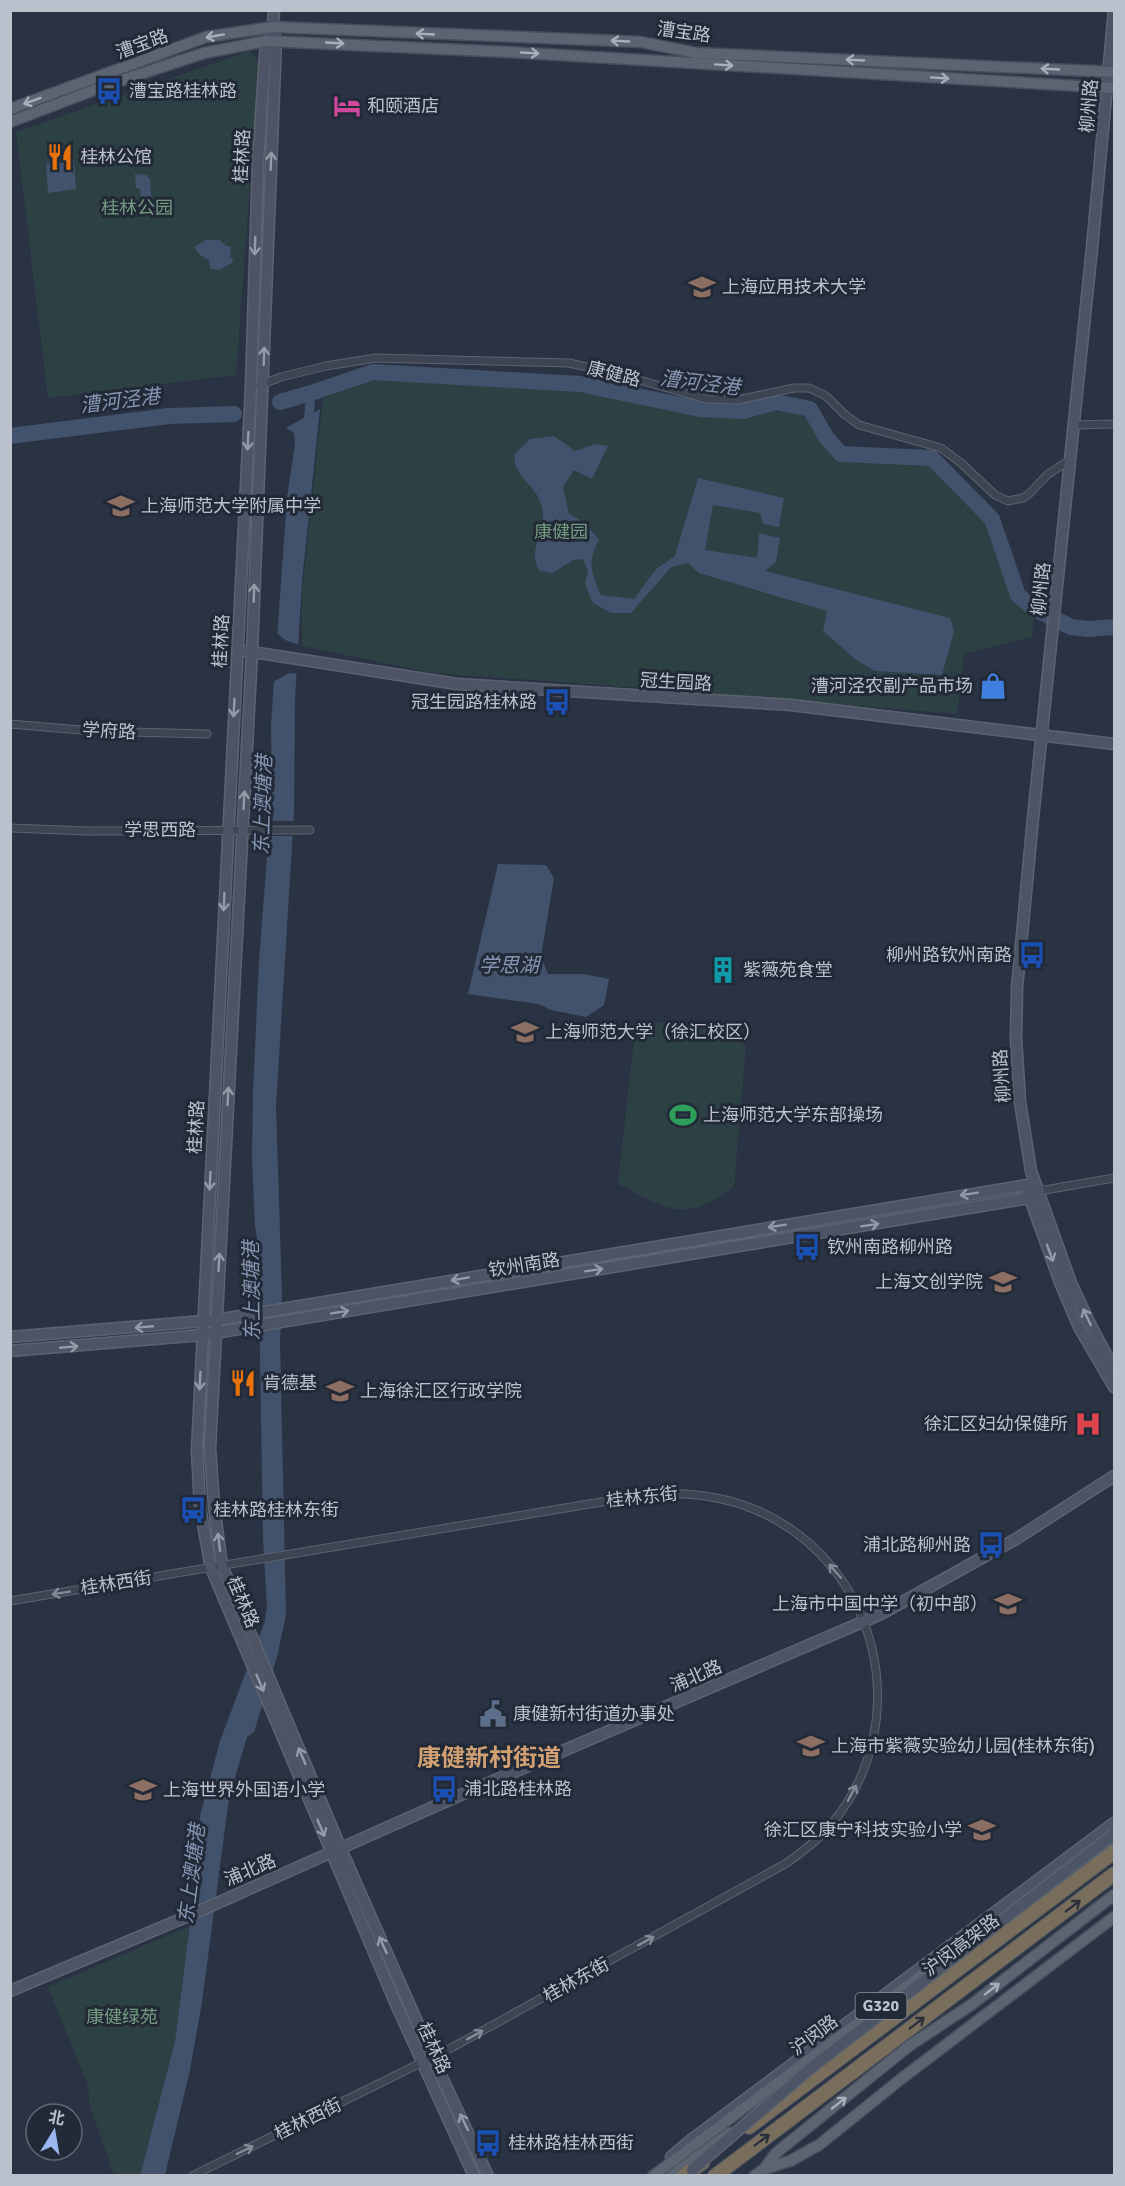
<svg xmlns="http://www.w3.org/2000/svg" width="1125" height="2186" font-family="Signika,'Noto Sans SC',sans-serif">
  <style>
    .green { fill: #2d4145 }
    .water { fill: #42516c }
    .pier { fill: #2a3343 }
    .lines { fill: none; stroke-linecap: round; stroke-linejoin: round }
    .canal { stroke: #42516c; stroke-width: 9 }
    .river { stroke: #42516c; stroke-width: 16 }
    .street-casing { stroke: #5c6370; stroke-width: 9 }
    .secondary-casing { stroke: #5c6370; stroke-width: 13 }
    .primary-casing { stroke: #474e5c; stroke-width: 13 }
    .highway-casing { stroke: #48505d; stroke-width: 16 }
    .street { stroke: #3e4552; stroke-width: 7 }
    .secondary { stroke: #4c5465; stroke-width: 10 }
    .primary { stroke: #5c6472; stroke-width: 10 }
    .highway { stroke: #786e5b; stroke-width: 14 }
    .secondary-bridge-casing { stroke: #5c6370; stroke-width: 13; stroke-linecap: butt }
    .secondary-bridge { stroke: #4c5465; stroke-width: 10 }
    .oneway { stroke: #a8aeba }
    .oneway2 { stroke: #949ba8 }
    .oneway3 { stroke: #838995 }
    .oneway4 { stroke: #2b313c }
    .labels { text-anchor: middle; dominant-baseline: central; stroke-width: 6; stroke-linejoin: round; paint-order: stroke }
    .shield { fill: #222a38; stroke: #8d94a0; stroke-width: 1.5 }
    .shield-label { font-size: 16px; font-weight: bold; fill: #bbc1cc }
    .street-label { font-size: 18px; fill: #bbc1cc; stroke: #222a38 }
    .poi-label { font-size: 18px; fill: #bbc1cc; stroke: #222a38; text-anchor: start }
    .park-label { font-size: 18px; fill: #749b7f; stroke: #222a38 }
    .water-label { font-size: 20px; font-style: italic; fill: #8595b1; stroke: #222a38 }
    .district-label { font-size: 24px; font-weight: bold; fill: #d0a072; stroke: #222a38 }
  </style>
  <rect width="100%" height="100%" fill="#2a3343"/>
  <!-- green -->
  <path class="green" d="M250,51L259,62L236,375L48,398L16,132Z
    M373,372L579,384L700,409L743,411L776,402L810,409L826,437L841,454L932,458L992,519L1018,595L1035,609L1032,637L964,654L957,714L631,687L433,673L302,646V591L323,399Z
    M646,1022L697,1024L746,1045L734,1186C683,1225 669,1209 618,1184L635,1031Z
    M190,1926L175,2041L140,2175H114L90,2106L88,2085L48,1987Z"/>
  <!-- water -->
  <path class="water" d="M74,160L76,189L48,193L46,164Z
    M135,174L146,175L150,179L152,206H138L141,198L140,189L136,188Z
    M206,240H220L225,245L231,247L230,257L233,259L232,263L219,270L210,269L209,260L200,255L194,247Z
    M320,409L302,581L295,699L294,813L276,1106L282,1296L280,1342L286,1615L277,1657L254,1732L247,1737L229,1798L202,2002L190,2070L165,2175L140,2176L175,2041L197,1869L200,1816L220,1741L265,1621L267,1606L263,1539L259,1297V1248L255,1227L252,1161L253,1093L259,960L272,794L271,724L287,498L295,444L294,433L286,428Z
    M554,436L575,451L596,444L608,446L592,479L574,470L563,487L569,514L585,523L599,540C587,562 591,573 601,595L634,599L656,569L675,556L698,478L784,498L779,527L763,524L760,513L713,505L705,550L757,558L759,533L780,538L776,562L765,571L950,618L954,631L942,675L875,671L855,659L823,631L827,611L699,573L688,563L671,567L631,613H611L593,603L585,584L588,571L583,559L573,560L553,573L540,571C527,553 543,534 543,517C542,490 526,487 517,468C515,465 515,459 514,455L530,439Z
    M498,864L546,865L554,878L541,956L548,974H583L609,979L604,1005L586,1017L551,1010L538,1004L468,994Z"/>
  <!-- pier -->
  <path class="pier" d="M275,625L277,633L285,640L302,646L300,674L289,673L271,683Z
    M268,821H296L295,836H268Z"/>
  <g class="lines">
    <!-- canal -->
    <path class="canal" d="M308,425L311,393"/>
    <!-- river -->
    <path class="river" d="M280,402L311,393L373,372L580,384L700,409L743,411L776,402L810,409L826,437L841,454L932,458L992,519L1018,595L1035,609L1071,627L1088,629L1114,627
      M10,436L169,416L234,414"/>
    <defs>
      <path id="street" d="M260,385L281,377L326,366L376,358L569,363L618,374L706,399L737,400L794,388H809L826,396L843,413L859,425L941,448L961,463L995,495L1008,501L1023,498L1029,494L1047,475L1071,459
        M1074,425L1114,424
        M10,724L92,731L207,734
        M10,828L88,831L310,830
        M1039,1191L1114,1178
        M10,1601L649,1494C686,1492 721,1495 756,1510C880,1563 917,1723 830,1826C817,1841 801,1853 785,1864L453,2047L192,2176"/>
      <path id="secondary" d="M274,10L273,27L276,41L252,652L210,1448L214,1506L222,1566L341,1849L433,2058L488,2176
        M1114,10L1092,248L1033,818L1017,988L1016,1038L1020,1102L1031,1171L1071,1283L1090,1324L1114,1369
        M269,35L266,41L258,161L251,387L197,1450L200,1508L211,1568L395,2002L474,2176
        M246,651L457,684L791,705L1114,744
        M1028,1193L1061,1285L1079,1327L1114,1387
        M10,1337L216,1320L1027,1185L1039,1191
        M10,1351L202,1335L1029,1198L1039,1191
        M10,1991L186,1917L449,1800L881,1614L1016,1539L1114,1476
        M671,2157L691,2140L1114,1823"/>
      <path id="primary" d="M10,109L206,37L273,27L619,41L641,42L696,53L1114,72
        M10,122L107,85L204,53L266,41L509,52L1114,88
        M1090,1856L1114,1844
        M764,2169L776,2153L909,2046L971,2005L1114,1895
        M653,2176L950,1954
        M671,2176L729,2133
        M754,2176L764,2169L790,2161L819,2145L901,2079L1114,1917"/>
      <path id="highway" d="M749,2127L1114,1852
        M684,2176L703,2162
        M715,2176L1114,1874"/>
    </defs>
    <!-- street casing -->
    <use href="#street" class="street-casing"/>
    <!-- secondary casing -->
    <use href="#secondary" class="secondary-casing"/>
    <!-- primary casing -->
    <use href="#primary" class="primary-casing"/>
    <!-- highway casing -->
    <use href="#highway" class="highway-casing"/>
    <!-- street -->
    <use href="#street" class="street"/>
    <!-- secondary -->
    <use href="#secondary" class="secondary"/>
    <!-- primary -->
    <use href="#primary" class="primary"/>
    <!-- highway -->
    <use href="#highway" class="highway"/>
    <defs>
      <path id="secondary-bridge" d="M692,2170L811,2068L1114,1834"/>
    </defs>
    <!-- secondary-bridge casing -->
    <use href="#secondary-bridge" class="secondary-bridge-casing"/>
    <!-- secondary-bridge -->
    <use href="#secondary-bridge" class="secondary-bridge"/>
  </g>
  <!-- one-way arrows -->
  <defs><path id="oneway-shaft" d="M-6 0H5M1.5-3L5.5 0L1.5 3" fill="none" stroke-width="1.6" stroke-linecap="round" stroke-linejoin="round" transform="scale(1.5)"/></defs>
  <g class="oneway">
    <use href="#oneway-shaft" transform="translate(425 34) rotate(-177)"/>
    <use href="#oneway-shaft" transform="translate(215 36) rotate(170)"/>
    <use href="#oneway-shaft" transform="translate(620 41) rotate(-177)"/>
    <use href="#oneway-shaft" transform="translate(335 43) rotate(3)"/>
    <use href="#oneway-shaft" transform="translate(530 53) rotate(3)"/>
    <use href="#oneway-shaft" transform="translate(855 60) rotate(-177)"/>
    <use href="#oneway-shaft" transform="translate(724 65) rotate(4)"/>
    <use href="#oneway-shaft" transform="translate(1050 69) rotate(-177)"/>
    <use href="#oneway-shaft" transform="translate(940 78) rotate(4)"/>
    <use href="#oneway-shaft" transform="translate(32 101) rotate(160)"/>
    <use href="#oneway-shaft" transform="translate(992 1989) rotate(-37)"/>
    <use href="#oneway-shaft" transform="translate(839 2103) rotate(-38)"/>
  </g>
  <g class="oneway2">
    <use href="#oneway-shaft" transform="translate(271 161) rotate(-88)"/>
    <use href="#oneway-shaft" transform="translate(255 246) rotate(92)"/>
    <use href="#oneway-shaft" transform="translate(264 356) rotate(-88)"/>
    <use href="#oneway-shaft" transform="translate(248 441) rotate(93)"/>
    <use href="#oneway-shaft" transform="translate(254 593) rotate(-88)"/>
    <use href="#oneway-shaft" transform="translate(234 708) rotate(93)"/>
    <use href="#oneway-shaft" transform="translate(244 800) rotate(-87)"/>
    <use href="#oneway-shaft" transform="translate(224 902) rotate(93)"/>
    <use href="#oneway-shaft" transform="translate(228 1096) rotate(-87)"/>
    <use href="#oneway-shaft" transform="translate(210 1181) rotate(93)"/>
    <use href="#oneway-shaft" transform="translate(969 1194) rotate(171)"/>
    <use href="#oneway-shaft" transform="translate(870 1225) rotate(-9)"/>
    <use href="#oneway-shaft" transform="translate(777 1226) rotate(171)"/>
    <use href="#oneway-shaft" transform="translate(1050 1253) rotate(70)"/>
    <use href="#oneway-shaft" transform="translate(219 1262) rotate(-87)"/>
    <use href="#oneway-shaft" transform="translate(594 1270) rotate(-9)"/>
    <use href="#oneway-shaft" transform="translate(460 1279) rotate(170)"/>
    <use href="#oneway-shaft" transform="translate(340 1312) rotate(-9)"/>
    <use href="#oneway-shaft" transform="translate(1087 1317) rotate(-115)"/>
    <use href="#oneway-shaft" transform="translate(144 1327) rotate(175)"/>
    <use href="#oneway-shaft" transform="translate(69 1347) rotate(-5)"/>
    <use href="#oneway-shaft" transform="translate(200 1381) rotate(93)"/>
    <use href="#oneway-shaft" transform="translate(219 1542) rotate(-97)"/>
    <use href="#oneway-shaft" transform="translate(260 1683) rotate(67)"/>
    <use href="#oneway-shaft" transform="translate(302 1756) rotate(-113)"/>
    <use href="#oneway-shaft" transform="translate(321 1828) rotate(67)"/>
    <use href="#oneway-shaft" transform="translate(383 1945) rotate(-114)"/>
    <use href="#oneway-shaft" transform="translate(464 2122) rotate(-116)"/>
  </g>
  <g class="oneway3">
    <use href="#oneway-shaft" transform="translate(835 1571) rotate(-131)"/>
    <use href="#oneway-shaft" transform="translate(61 1593) rotate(171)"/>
    <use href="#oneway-shaft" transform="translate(852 1793) rotate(-62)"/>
    <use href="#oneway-shaft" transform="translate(646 1941) rotate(-29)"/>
    <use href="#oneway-shaft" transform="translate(475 2035) rotate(-29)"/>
    <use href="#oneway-shaft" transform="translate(245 2150) rotate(-26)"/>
  </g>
  <g class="oneway4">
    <use href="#oneway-shaft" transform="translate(1073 1906) rotate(-37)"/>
    <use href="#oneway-shaft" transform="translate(917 2023) rotate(-37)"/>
    <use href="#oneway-shaft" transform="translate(762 2140) rotate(-37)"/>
  </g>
  <!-- icons -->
  <defs>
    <symbol id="bus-bare" viewBox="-9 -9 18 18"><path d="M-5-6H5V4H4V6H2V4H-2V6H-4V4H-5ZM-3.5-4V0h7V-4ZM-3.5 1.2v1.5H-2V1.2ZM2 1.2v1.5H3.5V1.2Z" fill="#1a4fb4" stroke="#222a38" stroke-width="2.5" paint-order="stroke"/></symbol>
    <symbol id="hotel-bare" viewBox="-9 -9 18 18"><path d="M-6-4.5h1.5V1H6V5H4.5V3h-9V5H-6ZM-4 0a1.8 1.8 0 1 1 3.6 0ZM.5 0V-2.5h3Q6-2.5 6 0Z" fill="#d1479c" stroke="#222a38" stroke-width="2.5" paint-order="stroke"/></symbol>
    <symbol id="restaurant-bare" viewBox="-9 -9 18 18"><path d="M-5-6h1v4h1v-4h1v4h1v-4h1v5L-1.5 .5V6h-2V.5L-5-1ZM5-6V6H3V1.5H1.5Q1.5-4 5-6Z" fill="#e8710a" stroke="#222a38" stroke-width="2.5" paint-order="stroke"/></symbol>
    <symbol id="university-bare" viewBox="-9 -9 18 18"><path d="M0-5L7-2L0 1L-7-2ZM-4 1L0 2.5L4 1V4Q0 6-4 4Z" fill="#8d6e63" stroke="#222a38" stroke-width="2.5" paint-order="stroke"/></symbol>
    <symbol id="school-bare" viewBox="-9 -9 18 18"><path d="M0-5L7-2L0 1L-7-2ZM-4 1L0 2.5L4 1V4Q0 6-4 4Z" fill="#8d6e63" stroke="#222a38" stroke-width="2.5" paint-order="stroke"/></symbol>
    <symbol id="shop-bare" viewBox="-9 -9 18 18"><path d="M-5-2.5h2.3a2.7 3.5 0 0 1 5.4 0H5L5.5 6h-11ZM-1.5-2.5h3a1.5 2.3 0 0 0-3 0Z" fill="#3f7fe0" stroke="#222a38" stroke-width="2.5" paint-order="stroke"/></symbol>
    <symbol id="building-bare" viewBox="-9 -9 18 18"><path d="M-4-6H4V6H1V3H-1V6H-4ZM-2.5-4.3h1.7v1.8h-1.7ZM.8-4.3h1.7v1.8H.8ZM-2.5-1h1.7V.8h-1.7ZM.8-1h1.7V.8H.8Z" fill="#0f9aa8" stroke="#222a38" stroke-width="2.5" paint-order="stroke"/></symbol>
    <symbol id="stadium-bare" viewBox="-9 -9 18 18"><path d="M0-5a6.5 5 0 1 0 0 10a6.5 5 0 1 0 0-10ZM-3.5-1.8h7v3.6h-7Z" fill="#2e9e5b" stroke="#222a38" stroke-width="2.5" paint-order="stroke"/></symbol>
    <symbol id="hospital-bare" viewBox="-9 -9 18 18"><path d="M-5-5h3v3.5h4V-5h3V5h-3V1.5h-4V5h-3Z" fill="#e0444e" stroke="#222a38" stroke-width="2.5" paint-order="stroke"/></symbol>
    <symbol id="civic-bare" viewBox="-9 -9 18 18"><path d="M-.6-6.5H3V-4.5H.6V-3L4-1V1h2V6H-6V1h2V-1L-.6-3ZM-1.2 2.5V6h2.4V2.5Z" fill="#5c6f8a" stroke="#222a38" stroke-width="2.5" paint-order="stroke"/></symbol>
  </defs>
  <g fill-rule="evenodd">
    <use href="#bus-bare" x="90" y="72" width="38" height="38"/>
    <use href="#hotel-bare" x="328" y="87" width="38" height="38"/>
    <use href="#restaurant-bare" x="41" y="138" width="38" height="38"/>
    <use href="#university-bare" x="683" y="268" width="38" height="38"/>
    <use href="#school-bare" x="102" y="487" width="38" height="38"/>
    <use href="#shop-bare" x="974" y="667" width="38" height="38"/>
    <use href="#bus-bare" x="538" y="683" width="38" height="38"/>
    <use href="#bus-bare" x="1013" y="936" width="38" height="38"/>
    <use href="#building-bare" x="704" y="951" width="38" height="38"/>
    <use href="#university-bare" x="506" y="1013" width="38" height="38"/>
    <use href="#stadium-bare" x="664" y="1096" width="38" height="38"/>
    <use href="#bus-bare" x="788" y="1228" width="38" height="38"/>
    <use href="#school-bare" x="984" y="1263" width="38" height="38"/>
    <use href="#restaurant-bare" x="224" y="1364" width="38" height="38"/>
    <use href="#school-bare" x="321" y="1372" width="38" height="38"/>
    <use href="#hospital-bare" x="1069" y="1405" width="38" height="38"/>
    <use href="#bus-bare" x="174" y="1491" width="38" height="38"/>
    <use href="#bus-bare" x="972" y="1526" width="38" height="38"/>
    <use href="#school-bare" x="989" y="1585" width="38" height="38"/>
    <use href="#civic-bare" x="474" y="1695" width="38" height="38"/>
    <use href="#school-bare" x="792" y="1727" width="38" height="38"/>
    <use href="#bus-bare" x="425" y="1770" width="38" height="38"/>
    <use href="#school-bare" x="124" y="1771" width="38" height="38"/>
    <use href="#school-bare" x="963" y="1811" width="38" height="38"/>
    <use href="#bus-bare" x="469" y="2124" width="38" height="38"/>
  </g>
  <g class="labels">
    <!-- shield labels -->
    <rect class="shield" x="855.5" y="1993" width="51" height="26" rx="4.5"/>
    <g class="shield-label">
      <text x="881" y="2006">G320</text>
    </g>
    <!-- street labels -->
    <g class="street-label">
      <text transform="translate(684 32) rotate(8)">漕宝路</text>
      <text transform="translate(142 44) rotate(-20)">漕宝路</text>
      <text transform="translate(1089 106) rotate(-85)">柳州路</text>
      <text transform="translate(242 156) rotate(-87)">桂林路</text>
      <text transform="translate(614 374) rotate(14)">康健路</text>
      <text transform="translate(1041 589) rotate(-84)">柳州路</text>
      <text transform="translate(221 641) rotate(-87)">桂林路</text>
      <text transform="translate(676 682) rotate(3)">冠生园路</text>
      <text transform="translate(109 731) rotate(3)">学府路</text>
      <text x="160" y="830">学思西路</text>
      <text transform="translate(1002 1076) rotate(-94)">柳州路</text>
      <text transform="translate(196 1127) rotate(-87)">桂林路</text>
      <text transform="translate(524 1265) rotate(-9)">钦州南路</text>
      <text transform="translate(642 1497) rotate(-6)">桂林东街</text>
      <text transform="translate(116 1583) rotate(-9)">桂林西街</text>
      <text transform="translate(243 1602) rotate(67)">桂林路</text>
      <text transform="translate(696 1676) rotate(-23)">浦北路</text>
      <text transform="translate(250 1870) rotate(-23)">浦北路</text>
      <text transform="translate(961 1945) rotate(-37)">沪闵高架路</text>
      <text transform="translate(576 1980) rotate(-29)">桂林东街</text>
      <text transform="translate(814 2035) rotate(-37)">沪闵路</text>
      <text transform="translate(434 2048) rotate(65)">桂林路</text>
      <text transform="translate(308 2119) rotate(-26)">桂林西街</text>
    </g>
    <!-- poi labels -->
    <g class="poi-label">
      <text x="129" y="91">漕宝路桂林路</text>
      <text x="367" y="106">和颐酒店</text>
      <text x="80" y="157">桂林公馆</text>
      <text x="722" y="287">上海应用技术大学</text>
      <text x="141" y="506">上海师范大学附属中学</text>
      <text x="973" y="686" text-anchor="end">漕河泾农副产品市场</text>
      <text x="537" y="702" text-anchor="end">冠生园路桂林路</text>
      <text x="1012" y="955" text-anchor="end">柳州路钦州南路</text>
      <text x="743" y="970">紫薇苑食堂</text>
      <text x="545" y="1032">上海师范大学（徐汇校区）</text>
      <text x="703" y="1115">上海师范大学东部操场</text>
      <text x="827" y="1247">钦州南路柳州路</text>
      <text x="983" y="1282" text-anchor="end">上海文创学院</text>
      <text x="263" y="1383">肯德基</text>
      <text x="360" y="1391">上海徐汇区行政学院</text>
      <text x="1068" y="1424" text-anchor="end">徐汇区妇幼保健所</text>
      <text x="213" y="1510">桂林路桂林东街</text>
      <text x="971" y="1545" text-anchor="end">浦北路柳州路</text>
      <text x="988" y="1604" text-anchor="end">上海市中国中学（初中部）</text>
      <text x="513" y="1714">康健新村街道办事处</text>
      <text x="831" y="1746">上海市紫薇实验幼儿园(桂林东街)</text>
      <text x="464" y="1789">浦北路桂林路</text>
      <text x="163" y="1790">上海世界外国语小学</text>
      <text x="962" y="1830" text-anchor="end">徐汇区康宁科技实验小学</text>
      <text x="508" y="2143">桂林路桂林西街</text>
    </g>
    <!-- park labels -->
    <g class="park-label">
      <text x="137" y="208">桂林公园</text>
      <text x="561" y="532">康健园</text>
      <text x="122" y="2017">康健绿苑</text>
    </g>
    <!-- water labels -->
    <g class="water-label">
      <text transform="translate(700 383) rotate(7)">漕河泾港</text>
      <text transform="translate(120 401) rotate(-7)">漕河泾港</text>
      <text transform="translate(263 805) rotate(-88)">东上澳塘港</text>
      <text x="509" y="965">学思湖</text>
      <text transform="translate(252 1291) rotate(-91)">东上澳塘港</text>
      <text transform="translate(192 1874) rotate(-83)">东上澳塘港</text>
    </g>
    <!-- district labels -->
    <g class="district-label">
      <text x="489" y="1758">康健新村街道</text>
    </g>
  </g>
  <!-- border -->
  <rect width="1125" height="2186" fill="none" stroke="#bbc1cc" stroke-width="24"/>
  <!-- north arrow -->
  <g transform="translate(54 2132) rotate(11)"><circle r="28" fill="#222a38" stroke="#5f6673" stroke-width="1.5"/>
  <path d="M0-4.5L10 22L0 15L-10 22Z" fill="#9ab7f2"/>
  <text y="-9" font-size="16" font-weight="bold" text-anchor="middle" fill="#bbc1cc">北</text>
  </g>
</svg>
